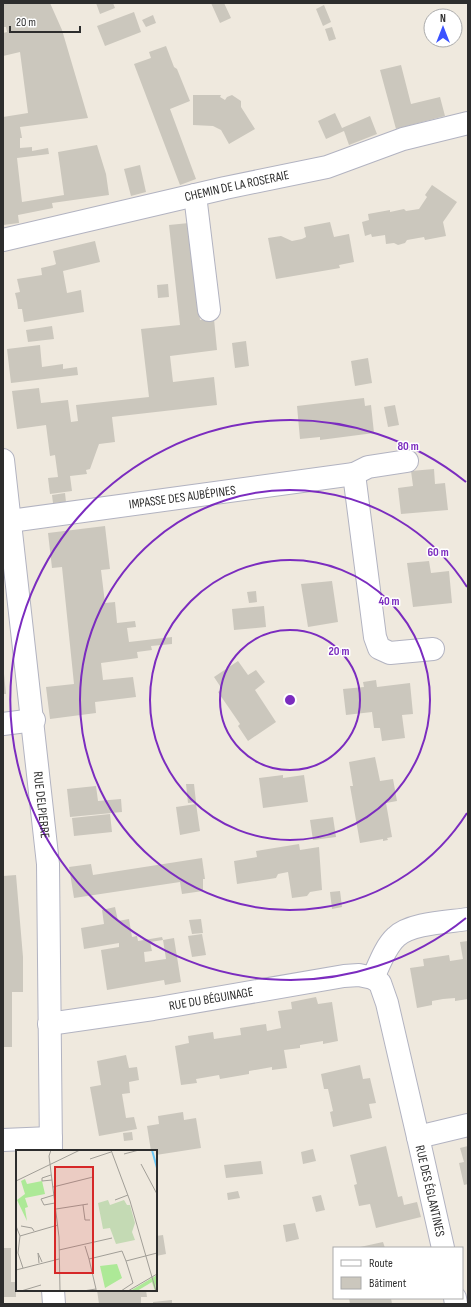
<svg xmlns="http://www.w3.org/2000/svg" width="471" height="1307" font-family="'Sofia Sans Condensed',sans-serif">
  <style>
    .building { fill: #cbc7bd }
    .lines { fill: none; stroke-linecap: round; stroke-linejoin: round }
    .minor-casing { stroke: #b2b3c1; stroke-width: 24 }
    .minor { stroke: #fff; stroke-width: 22 }
    .ring { fill: none; stroke: #7b2cbf; stroke-width: 2 }
    .labels { text-anchor: middle; dominant-baseline: central; stroke-width: 3; stroke-linejoin: round; paint-order: stroke }
    .street-label { font-size: 13px; fill: #2d2d2d; stroke: #fff }
    .inset-river { fill: none; stroke: #6bc8f7; stroke-width: 2 }
    .inset-road { fill: none; stroke: #a19e97; stroke-width: 1 }
    .view { fill: #d62828; fill-opacity: 0.15; stroke: #d62828; stroke-width: 2 }
    .inset-edge { fill: none; stroke: #2d2d2d; stroke-width: 2 }
    .centre { fill: #7b2cbf; stroke: #fff; stroke-width: 2 }
    .ring-label { font-size: 12px; text-anchor: middle; font-weight: bold; fill: #7b2cbf; stroke: #fff; stroke-width: 3; stroke-linejoin: round; paint-order: stroke }
  </style>
  <rect width="100%" height="100%" fill="#efe9de"/>
  <!-- building -->
  <path class="building" d="M3,3H50L62,30L88,118L20,127L22,138H20V148L32,147V151L48,148L49,154L17,158L22,202L64,195L58,152L97,145L106,174L109,195L52,203L53,208L18,215L19,223L3,225V117L28,113L20,52L3,56V33L7,32L6,27H3Z
    M96,3H113L115,8L100,14Z
    M211,3H224L231,18L220,23Z
    M324,5L331,22L323,26L316,9Z
    M134,12L141,32L105,46L97,26Z
    M153,15L156,23L146,27L142,20Z
    M332,27L336,39L329,41L325,29Z
    M166,46L174,67L177,69L190,101L170,109L196,179L180,185L134,64L151,58L149,52Z
    M401,65L411,104L440,97L445,116L396,129L380,70Z
    M193,95H221L220,97L225,100L227,97L232,95L241,101V107L255,129L229,144L221,130L213,126L193,125Z
    M335,113L342,128L370,116L377,134L349,145L344,131L326,139L318,121Z
    M140,165L146,192L131,196L124,169Z
    M432,185L457,202L443,222L446,236L425,240L424,237L407,240L405,243L398,245L394,243L386,244L385,235L372,237L371,234L365,236L362,222L369,220L368,214L390,210V212L404,209L406,211L419,209L427,197L425,195Z
    M330,222L334,237L349,234L354,262L339,265L340,268L276,279L268,238L281,236L292,241L302,239L306,237L304,227Z
    M189,223L200,320L214,319L217,350L170,356L173,382L214,377L217,405L112,417L115,442L99,444L90,469L86,470L87,474L70,476L72,491L50,494L48,478L58,477L55,455L50,456L46,425L17,429L12,391L39,388L41,403L68,400L71,422L78,421L76,405L149,397L141,329L180,325L169,225Z
    M95,241L100,262L63,271L67,293L81,290L84,312L24,322L22,309H18L17,301L15,293L20,292L17,279L42,275L41,268L54,265L56,264L53,251Z
    M168,284L169,297L158,298L157,285Z
    M52,326L54,339L28,342L26,330Z
    M246,341L249,366L235,368L232,343Z
    M40,345L42,367L63,364V369L77,367L78,375L11,383L7,349Z
    M368,358L372,383L355,386L351,361Z
    M364,398L365,406L371,405L374,433L320,440V437L300,439L297,406Z
    M395,405L399,425L388,427L384,407Z
    M434,469L435,484L445,483L448,510L401,514L398,488L413,486L411,471Z
    M65,493L66,502L53,503L52,495Z
    M105,526L110,569L101,570L105,603L115,602L117,623L135,621L136,627L127,628L129,642L172,637V644L151,646L152,650L137,652L138,658L101,663L103,680L133,677L136,697L95,702L96,713L50,719L46,687L74,684L62,567L52,568L48,533Z
    M429,561L431,573L449,571L452,603L413,607L407,563Z
    M332,581L338,622L308,627L301,584Z
    M256,591L257,602L249,603L247,592Z
    M264,606L266,627L234,630L232,609Z
    M238,661L248,675L256,670L265,682L255,690L276,722L248,741L238,726L240,724L218,692L222,689L214,677Z
    M3,664L6,694H3Z
    M376,680L377,687L410,683L413,714L402,715L405,738L382,741L380,728H374L372,712L346,715L343,689L364,687L363,682Z
    M375,757L380,781L393,779L397,801L386,803L392,837L387,838L388,840L383,841V839L360,843L350,786H353L349,762Z
    M283,775V778L304,775L308,802L263,808L259,778Z
    M186,784H194L196,802L188,803Z
    M96,786L98,801L121,799L122,812L70,817L67,789Z
    M196,804L200,831L180,835L176,807Z
    M110,814L112,832L74,836L72,818Z
    M333,817L336,837L313,840L310,820Z
    M299,844L300,850L319,847L322,890L310,892L307,896L292,898L288,872L278,874L276,878L237,884L234,861L257,857L256,851Z
    M202,858L205,879H203V891L182,894L180,882L74,898L69,867L91,864L93,875Z
    M16,875L23,957V992H12V1047H3V876Z
    M340,891L342,907L332,909L330,892Z
    M115,907L118,921L129,919L132,937L137,936L138,941L162,937L163,940L150,942L152,951L144,952L145,962L166,959L163,940L174,938L181,982L165,985L164,980L107,990L101,950L119,947V943L84,949L81,928L104,924L102,910Z
    M201,919L203,933L192,934L189,920Z
    M202,934L206,955L192,957L188,936Z
    M468,941V999L455,1001V998L443,999L432,1001V1005L417,1008L410,968L424,966L423,959L449,955L450,961L463,959L460,942Z
    M316,997L318,1004L332,1002L338,1041L323,1044V1041L300,1045V1048L284,1050L287,1068L272,1070V1067L249,1071V1074L220,1079L219,1075L196,1079L197,1083L181,1085L175,1046L189,1043L188,1036L213,1032L214,1039L241,1035L240,1028L266,1024L267,1031L281,1028L278,1011L292,1009L291,1002Z
    M126,1055L129,1068L137,1067L139,1080L129,1082L130,1093L122,1094L126,1118L134,1117L137,1129L99,1136L90,1087L101,1085L97,1061Z
    M360,1065L363,1079L370,1078L376,1103L369,1104L372,1118L333,1127L330,1112L333,1111L328,1089H324L321,1074Z
    M183,1112L184,1120L196,1118L201,1148L156,1155V1151H151L147,1126L159,1124L158,1116Z
    M132,1132L133,1140L124,1141L123,1133Z
    M386,1146L398,1197L402,1196L404,1205L417,1202L421,1217L376,1228L370,1204L359,1206L354,1185L357,1184L350,1155Z
    M468,1146V1184L464,1185L459,1163L464,1162L460,1148Z
    M313,1149L316,1161L303,1164L301,1152Z
    M261,1161L263,1174L226,1178L224,1165Z
    M238,1191L240,1198L228,1200L227,1193Z
    M321,1195L325,1210L316,1212L312,1197Z
    M295,1223L299,1239L286,1242L283,1225Z
    M163,1235L166,1254L156,1256V1236Z
    M383,1242L385,1248H360V1247Z
    M3,1248H11V1282H16V1297H3Z
    M97,1290H146L147,1297H141V1304H99Z
    M349,1298H391L392,1304H350Z
    M172,1300V1304H153V1302Z"/>
  <g class="lines">
    <defs>
      <g id="minor">
        <path d="M195,195L209,310"/>
        <path id="s1" d="M3,240L225,188L327,167L403,139L468,123"/>
        <path id="s2" d="M3,460L48,864L51,1151"/>
        <path d="M354,474L375,637L379,648L390,653L433,649"/>
        <path id="s3" d="M10,521L354,474L368,467L407,461"/>
        <path d="M3,724L34,720"/>
        <path d="M373,978L380,983L387,1003L418,1137"/>
        <path id="s4" d="M49,1024L153,1009L344,976L359,975L373,978C379,965 385,947 396,937C410,923 448,922 468,919"/>
        <path d="M3,1140L51,1138"/>
        <path d="M443,1248L418,1137L468,1125"/>
        <path d="M53,1290L54,1304"/>
        <path d="M455,1298L456,1304"/>
      </g>
    </defs>
    <!-- minor casing -->
    <use href="#minor" class="minor-casing"/>
    <!-- minor -->
    <use href="#minor" class="minor"/>
  </g>
  <!-- distance rings -->
  <g class="ring">
    <circle cx="290" cy="700" r="70"/>
    <circle cx="290" cy="700" r="140"/>
    <path d="M467 813A210 210 0 1 1 467 587"/>
    <path d="M466 918A280 280 0 1 1 466 482"/>
  </g>
  <g class="labels">
    <!-- street labels -->
    <g class="street-label">
      <text stroke="none"><textPath href="#s1" startOffset="240">CHEMIN DE LA ROSERAIE</textPath></text>
      <text stroke="none"><textPath href="#s3" startOffset="174">IMPASSE DES AUBÉPINES</textPath></text>
      <text stroke="none"><textPath href="#s2" startOffset="347">RUE DELPIERRE</textPath></text>
      <text stroke="none"><textPath href="#s4" startOffset="164">RUE DU BÉGUINAGE</textPath></text>
      <text transform="translate(430 1191) rotate(77)">RUE DES ÉGLANTINES</text>
    </g>
  </g>
  <!-- overview -->
  <g transform="translate(16 1150)">
    <rect width="141" height="141" fill="#efe9de"/>
    <path d="M101,114L106,128L89,138L84,116ZM141,125L139,141L136,132L121,141H114Z" fill="#ade997"/>
    <path d="M92,50L94,55L108,50L111,55H114L119,73L116,82L119,90L100,94L94,78L87,79L82,53Z" fill="#c4dab4"/>
    <path d="M9,29L11,34L26,31L29,44L9,48L12,57L9,58L11,71L1,50L9,44L5,31Z" fill="#ade997"/>
    <path class="inset-river" d="M136,0L141,18"/>
    <path class="inset-road" d="M35,0L33,6L43,87L44,141M95,0L114,51L140,141M108,4L123,0M74,9L95,2M125,14L141,44M35,25L26,28V31L36,30M0,31L64,0M37,37L77,27M38,45L25,49L28,55L39,53M99,50L112,45M67,55L69,70H74M40,59L72,54M0,76L4,86L2,103L7,118M5,76L16,78L18,81M4,86L42,75M69,96L73,109M43,100L96,88M23,113L22,103L26,112M0,120L43,109M80,139L73,109L106,101L110,111L141,103M5,141L25,135M67,141L80,139V141M105,141L117,133L110,111M112,141L141,124"/>
    <path class="view" d="M39,17H77V123H39Z"/>
    <rect width="141" height="141" class="inset-edge"/>
  </g>
  <circle cx="290" cy="700" r="6" class="centre"/>
  <g class="ring-label">
    <text x="408" y="450">80 m</text>
    <text x="438" y="556">60 m</text>
    <text x="389" y="605">40 m</text>
    <text x="339" y="655">20 m</text>
  </g>
  <!-- border -->
  <rect width="471" height="1307" fill="none" stroke="#2d2d2d" stroke-width="8"/>
  <!-- legend -->
  <rect x="333" y="1247" width="130" height="52" fill="#ffffff" stroke="#ababab"/>
  <rect x="341" y="1260" width="20" height="6" fill="#ffffff" stroke="#ababab"/>
  <text x="369" y="1267" font-size="12" fill="#2d2d2d">Route</text>
  <rect x="341" y="1277" width="20" height="12" fill="#cbc7bd" stroke="#ababab"/>
  <text x="369" y="1287" font-size="12" fill="#2d2d2d">Bâtiment</text>
  <!-- north arrow -->
  <g transform="translate(443 28)"><circle r="19" fill="#ffffff" stroke="#ababab"/>
  <path d="M0-3L7 15L0 10L-7 15Z" fill="#3b52ff"/>
  <text y="-6" font-size="11" font-weight="bold" text-anchor="middle" fill="#2d2d2d">N</text>
  </g>
  <!-- scale -->
  <path d="M10 26v6h70v-6" fill="none" stroke="#2d2d2d" stroke-width="2"/>
  <text x="16" y="26" font-size="12" fill="#2d2d2d" stroke="#ffffff" stroke-width="3" paint-order="stroke">20 m</text>
</svg>
